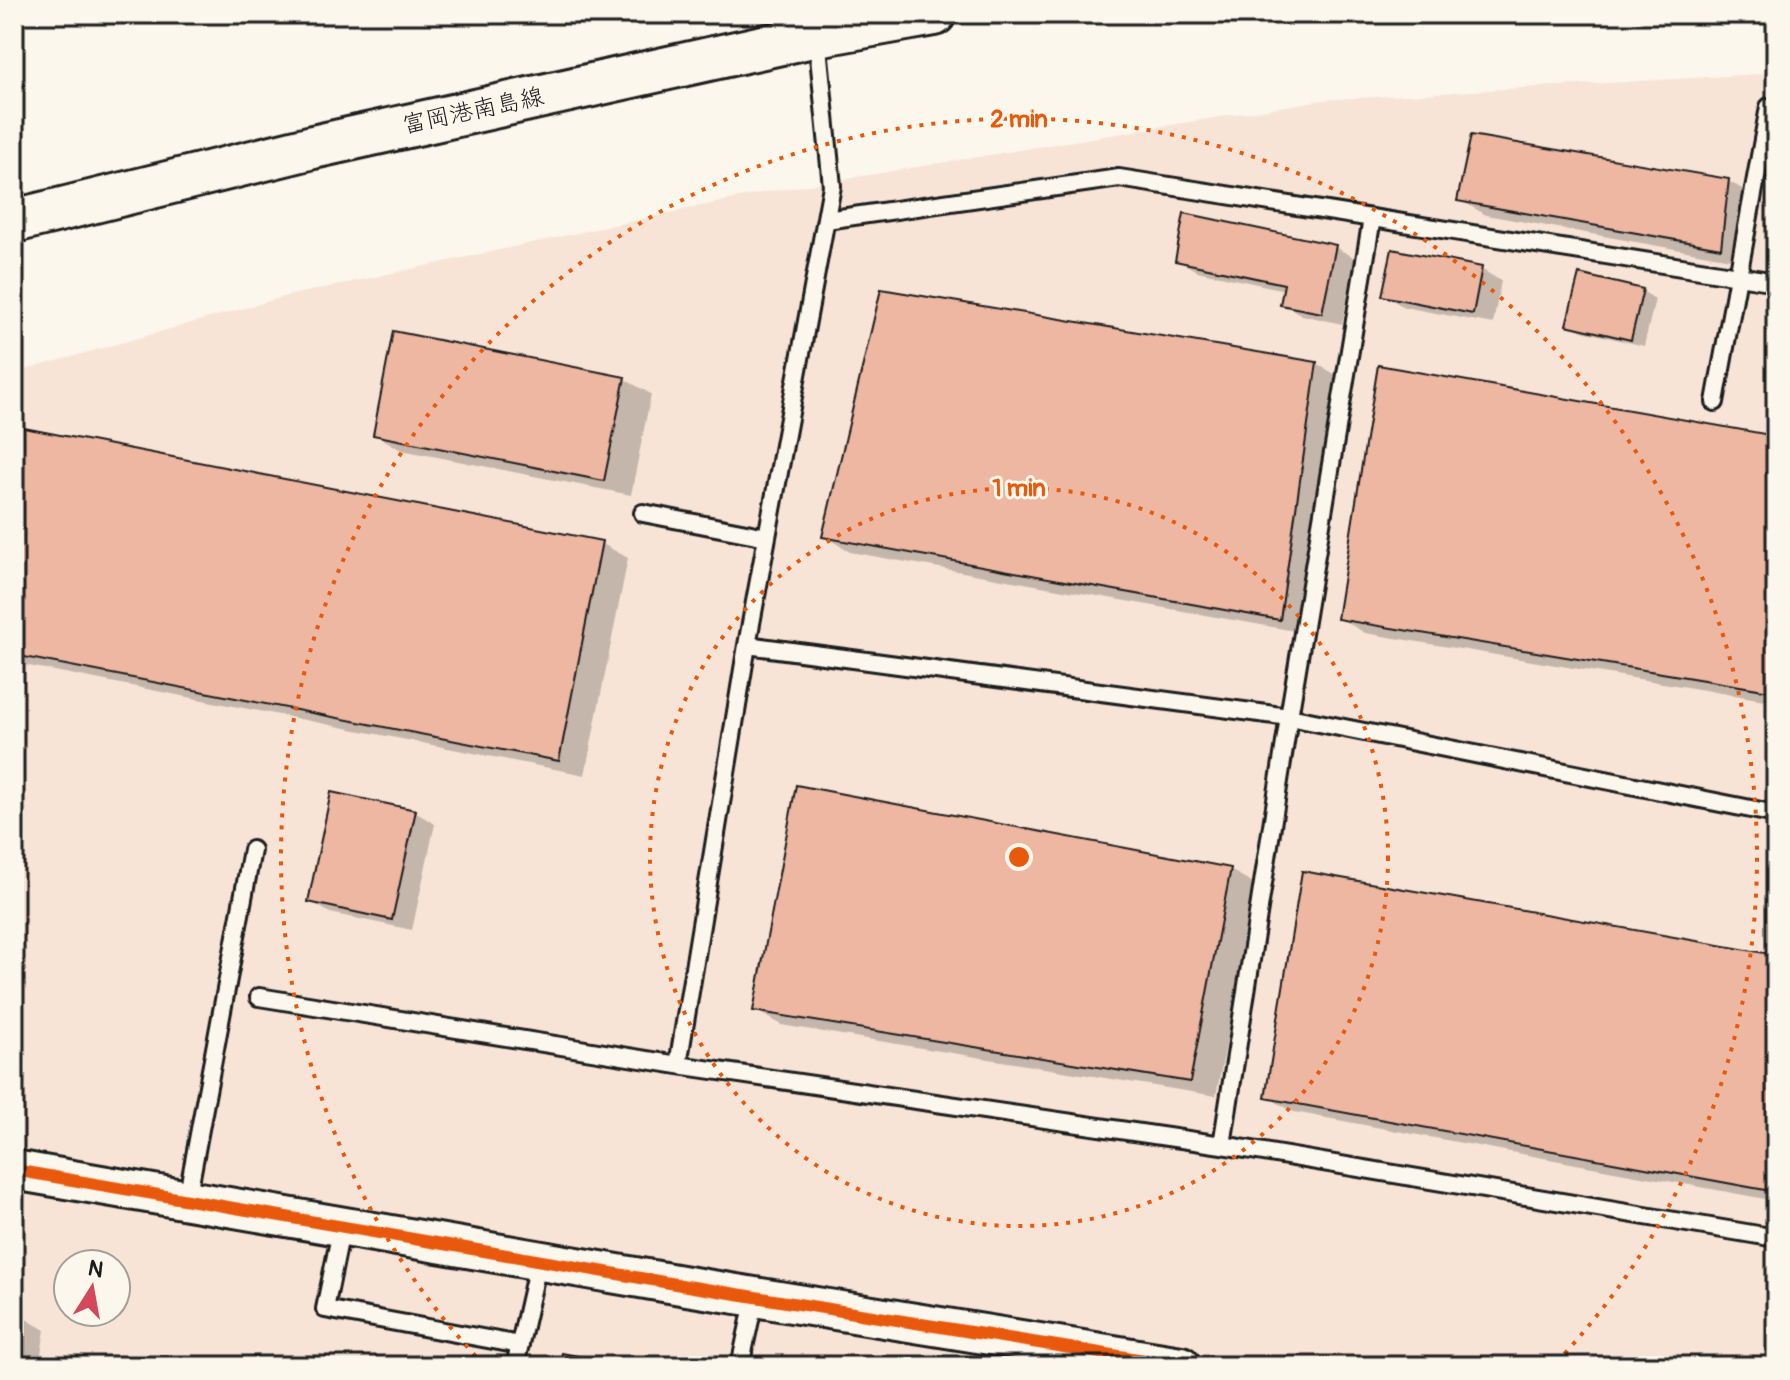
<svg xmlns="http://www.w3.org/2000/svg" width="1790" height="1380" font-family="Pangolin,'Klee One',sans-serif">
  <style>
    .built { fill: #f7e4d6; fill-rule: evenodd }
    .shadow { fill: #0003 }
    .building { fill: #edb7a2; stroke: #1c1c1c; stroke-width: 2 }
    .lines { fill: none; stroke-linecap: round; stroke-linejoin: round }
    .service-casing { stroke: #1c1c1c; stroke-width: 22 }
    .tertiary-casing { stroke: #1c1c1c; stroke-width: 44 }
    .secondary-casing { stroke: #1c1c1c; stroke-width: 48 }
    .service { stroke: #fbf7ec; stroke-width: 16 }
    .tertiary { stroke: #fbf7ec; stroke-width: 38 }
    .secondary { stroke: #fbf7ec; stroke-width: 42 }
    .cycleway-casing { stroke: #fbf7ec; stroke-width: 17 }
    .cycleway { stroke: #e8590c; stroke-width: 12 }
    .ring { fill: none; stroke: #e8590c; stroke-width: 4; stroke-dasharray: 4 8 }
    .labels { text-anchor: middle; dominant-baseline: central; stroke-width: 6; stroke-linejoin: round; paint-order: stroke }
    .street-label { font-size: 24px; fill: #1c1c1c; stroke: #fbf7ec }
    .centre { fill: #e8590c; stroke: #fbf7ec; stroke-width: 4 }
    .ring-label { font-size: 24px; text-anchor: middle; font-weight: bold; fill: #e8590c; stroke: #fbf7ec; stroke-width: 6; stroke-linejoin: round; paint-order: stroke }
  </style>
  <rect width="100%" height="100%" fill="#fbf7ec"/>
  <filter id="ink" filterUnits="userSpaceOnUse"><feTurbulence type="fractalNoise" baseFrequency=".0125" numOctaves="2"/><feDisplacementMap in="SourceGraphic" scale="16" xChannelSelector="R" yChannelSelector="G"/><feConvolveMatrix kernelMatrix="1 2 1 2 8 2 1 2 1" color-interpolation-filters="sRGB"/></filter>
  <g filter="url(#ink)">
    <!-- built -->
    <path class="built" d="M1776,73V1366H14V373L287,296L766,192L1322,100ZM68,1264H116V1312H68Z"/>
    <!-- shadow -->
    <path class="shadow" d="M1728,181L1755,196L1747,262L1486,215L1460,200Z
      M1335,247L1355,258L1342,324L1302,315L1282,304L1285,290L1197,271L1177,260Z
      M1481,269L1501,281L1493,324L1404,307L1384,295Z
      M1642,291L1655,299L1644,346L1582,331L1569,324Z
      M1316,363L1343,379L1306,633L850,552L824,536Z
      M624,379L651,394L631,495L401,450L375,434Z
      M14,428L601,543L628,558L585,775L14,663Z
      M1776,438V702L1365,633L1339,618Z
      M415,812L435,824L412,930L330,913L310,901Z
      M1230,870L1257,885L1216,1096L781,1025L755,1010Z
      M1776,957V1201L1294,1112L1267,1097Z
      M14,1314L19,1315L45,1330L39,1366H14Z"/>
    <!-- building -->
    <path class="building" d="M1471,135L1729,179L1721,248L1457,201Z
      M1184,213L1336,245L1322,313L1280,305L1284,284L1175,261Z
      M1392,249L1482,267L1473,314L1382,296Z
      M1579,274L1643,289L1631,340L1566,325Z
      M881,289L1317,362L1280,620L822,537Z
      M393,331L625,377L604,481L373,435Z
      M1378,365L1776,436V692L1337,619Z
      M14,426L602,541L559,761L14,655Z
      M796,785L1231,868L1190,1082L753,1011Z
      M331,792L416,810L392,920L308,902Z
      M1302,871L1776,955V1192L1265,1098Z
      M14,1312L20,1313L14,1343Z
      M562,1353L629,1366H559Z"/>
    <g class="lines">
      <defs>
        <path id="service" d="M826,220L1119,178L1776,282
          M1715,402L1769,107L1776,108
          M643,513L767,537
          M747,645L1289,717L1776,814
          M259,997L678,1065L1222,1145L1776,1238
          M678,1065L747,645L832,186L817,37
          M1222,1145L1289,717L1372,218
          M187,1199L252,850
          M342,1226L325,1309L520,1345
          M515,1366L539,1260
          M740,1366L755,1297"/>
        <path id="tertiary" d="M14,1170L687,1286L1181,1366"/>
        <path id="secondary" d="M14,221L313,147L817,35L934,14"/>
      </defs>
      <!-- service casing -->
      <use href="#service" class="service-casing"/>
      <!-- tertiary casing -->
      <use href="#tertiary" class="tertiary-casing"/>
      <!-- secondary casing -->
      <use href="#secondary" class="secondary-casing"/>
      <!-- service -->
      <use href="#service" class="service"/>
      <!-- tertiary -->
      <use href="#tertiary" class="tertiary"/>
      <!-- secondary -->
      <use href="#secondary" class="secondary"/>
      <defs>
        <path id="cycleway" d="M14,1170L687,1286L1181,1366"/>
      </defs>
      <!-- cycleway casing -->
      <use href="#cycleway" class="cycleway-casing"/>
      <!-- cycleway -->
      <use href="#cycleway" class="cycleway"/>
    </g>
  </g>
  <!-- distance rings -->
  <g class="ring">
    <circle cx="1019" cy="857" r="369"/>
    <path d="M484 1365A738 738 0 1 1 1554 1365"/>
  </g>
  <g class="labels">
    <!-- street labels -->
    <g class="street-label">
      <text transform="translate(473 111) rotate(-12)">富岡港南島線</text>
    </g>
  </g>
  <circle cx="1019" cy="857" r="12" class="centre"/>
  <g class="ring-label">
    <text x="1019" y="127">2 min</text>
    <text x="1019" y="496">1 min</text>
  </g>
  <!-- margin -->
  <rect width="1790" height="1380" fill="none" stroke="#fbf7ec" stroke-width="48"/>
  <rect x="24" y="24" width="1742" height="1332" fill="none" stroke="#1c1c1c" stroke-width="3" filter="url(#ink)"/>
  <!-- north arrow -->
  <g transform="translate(92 1288) rotate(11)"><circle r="38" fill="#fbf7ec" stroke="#a29f99" stroke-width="2"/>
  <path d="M0-6L14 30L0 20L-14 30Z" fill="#d1495b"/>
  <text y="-12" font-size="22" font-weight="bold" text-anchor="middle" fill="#1c1c1c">N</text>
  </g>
</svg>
